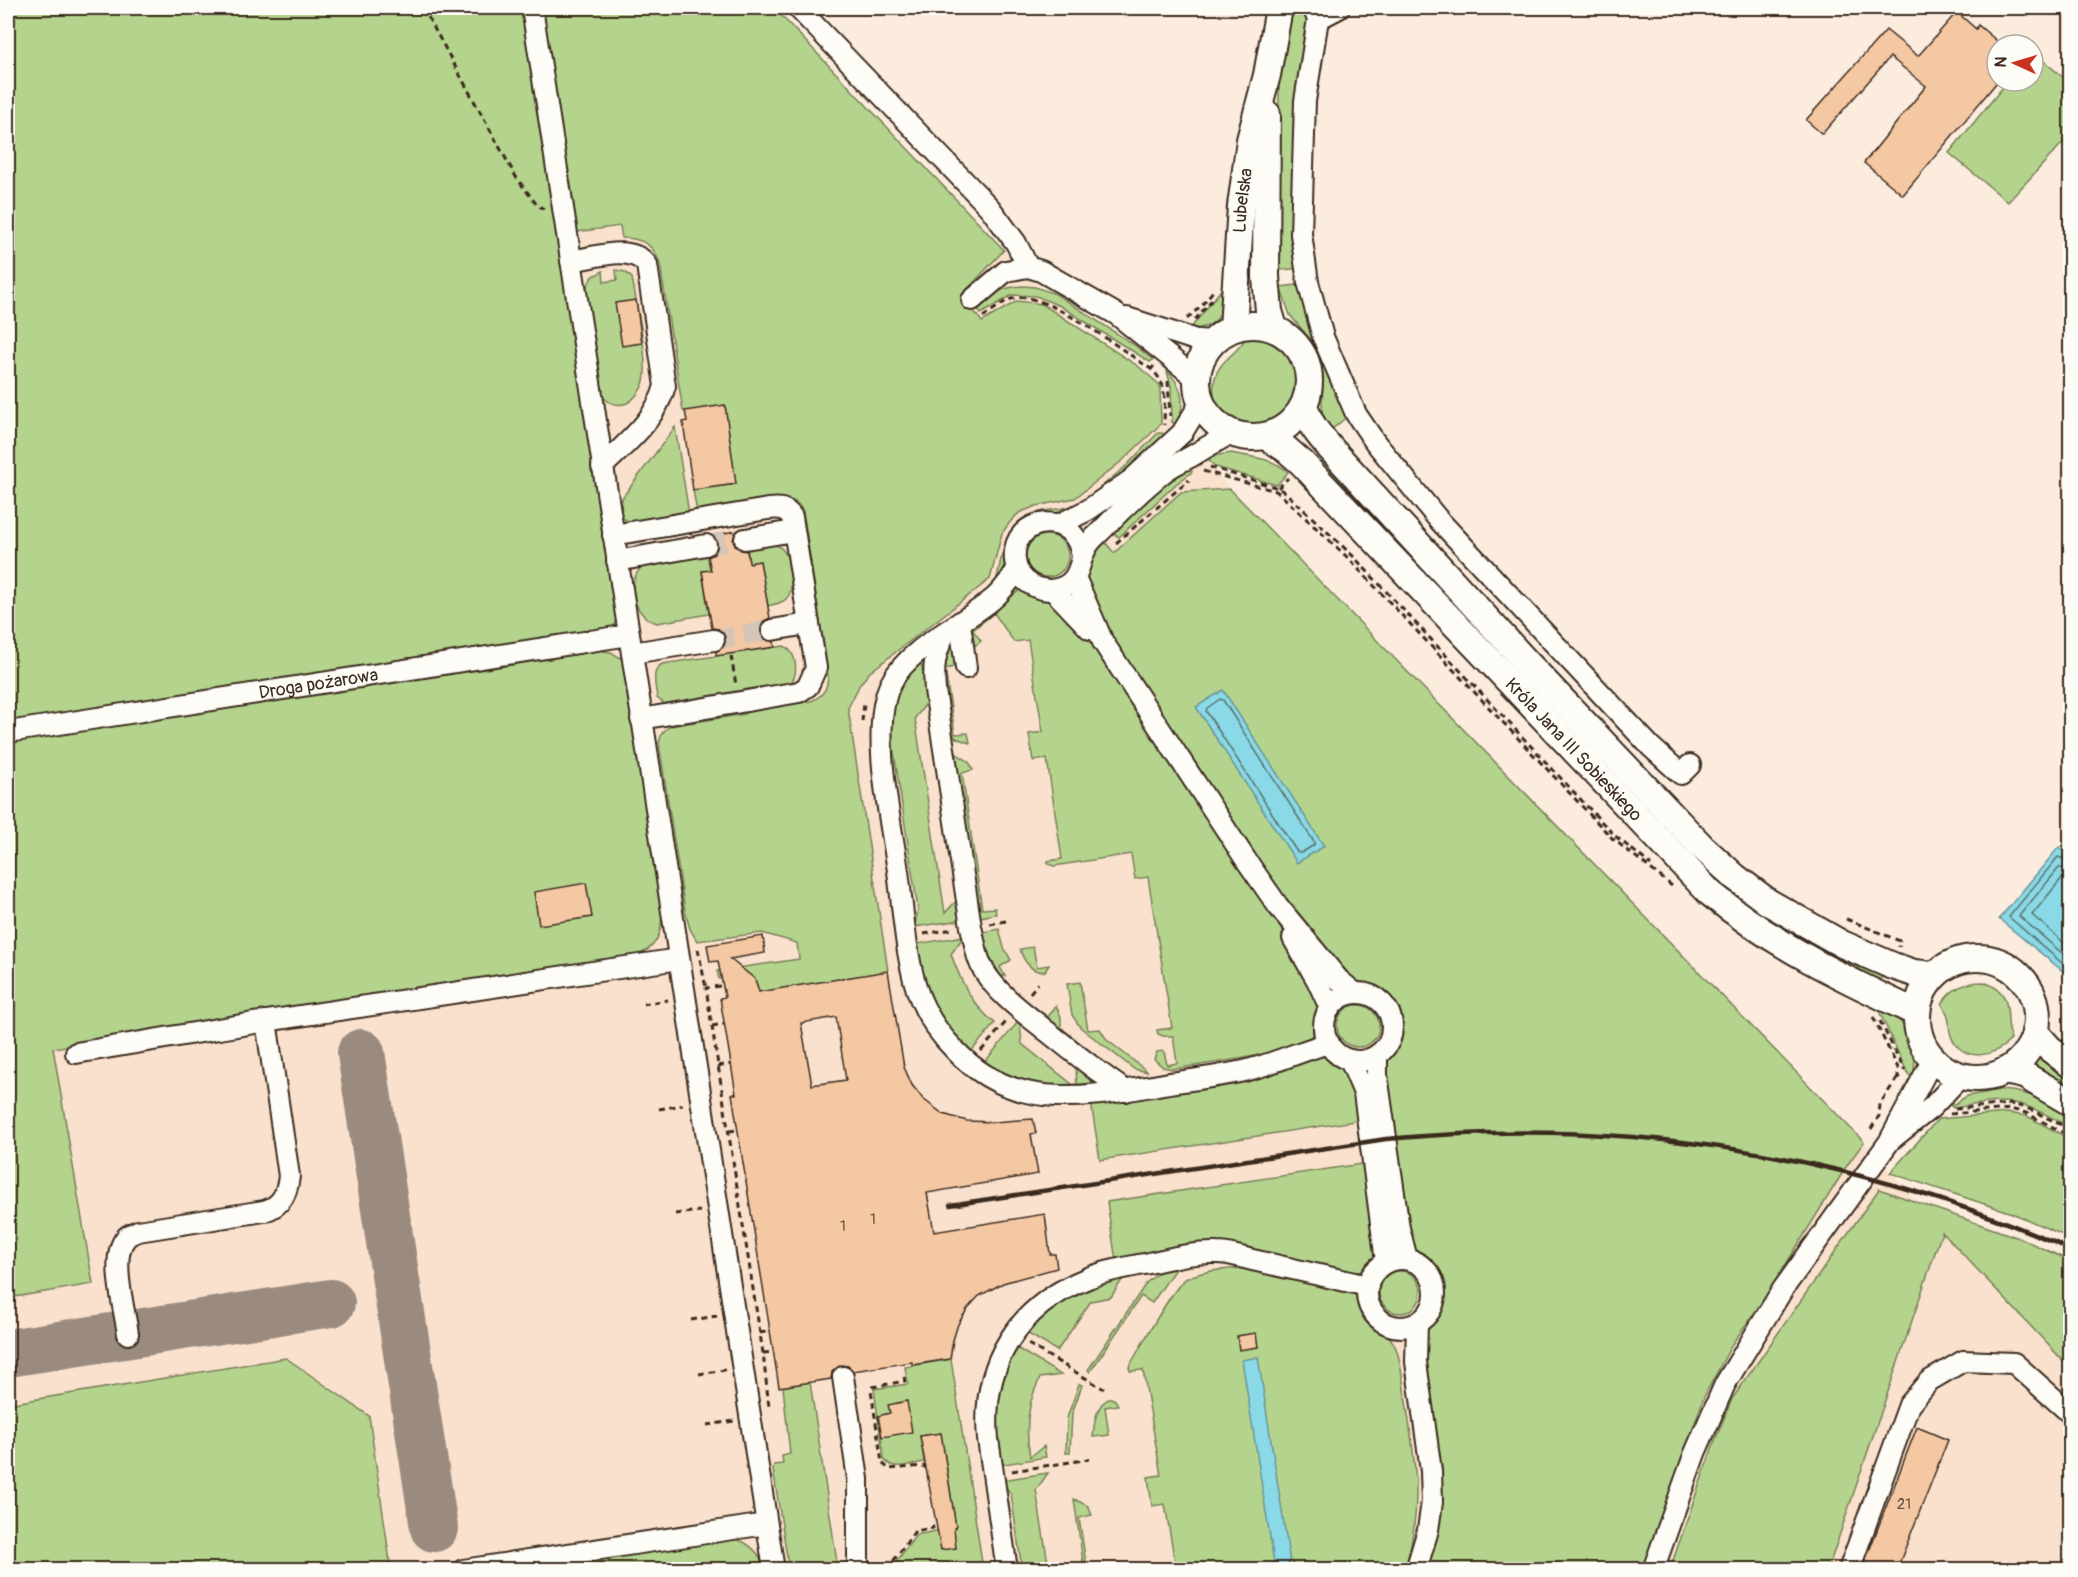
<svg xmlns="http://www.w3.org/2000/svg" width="2078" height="1577" font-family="Pangolin,sans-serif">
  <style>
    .built { fill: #f9e1cd }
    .green { fill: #b4d48e; stroke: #787f56; stroke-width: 1.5 }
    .water { fill: #89d9e6; stroke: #6a9396; stroke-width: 1.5 }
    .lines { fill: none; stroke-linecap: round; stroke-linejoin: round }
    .shore { stroke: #5a706e; stroke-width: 1.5 }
    .taxiway { stroke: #9b8b7e; stroke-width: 48 }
    .building { fill: #f5c8a4; stroke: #3b2a1e; stroke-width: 1.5; fill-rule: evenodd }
    .minor-tunnel { stroke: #d5c5b8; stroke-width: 20; stroke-dasharray: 20 10; stroke-linecap: butt }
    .minor-casing { stroke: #3b2a1e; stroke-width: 24 }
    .major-casing { stroke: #3b2a1e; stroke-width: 30 }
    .path { stroke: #3b2a1e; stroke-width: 3; stroke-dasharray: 6 4.5; stroke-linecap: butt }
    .minor { stroke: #fdfcf7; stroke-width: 20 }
    .major { stroke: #fdfcf7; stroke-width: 26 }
    .rail { stroke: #3b2a1e; stroke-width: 4.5 }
    .labels { text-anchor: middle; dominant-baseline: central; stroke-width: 5; stroke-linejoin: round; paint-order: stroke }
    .number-label { font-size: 15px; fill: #6a5240 }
    .street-label { font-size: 18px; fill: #3b2a1e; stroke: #fdfcf7 }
  </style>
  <rect width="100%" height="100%" fill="#fbecde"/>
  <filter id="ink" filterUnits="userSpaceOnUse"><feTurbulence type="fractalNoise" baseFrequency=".0167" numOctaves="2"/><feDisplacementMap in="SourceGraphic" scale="12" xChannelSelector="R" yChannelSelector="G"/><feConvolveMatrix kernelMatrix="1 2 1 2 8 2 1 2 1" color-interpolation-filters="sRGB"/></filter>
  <g filter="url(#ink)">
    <!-- built -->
    <path class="built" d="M8,8H774L1004,250L1189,440L1230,489L1864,1142L1942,1231L2070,1367V1569L8,1570Z"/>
    <!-- green -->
    <path class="green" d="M8,8H522L616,619L614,627L610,631L8,725Z
      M542,8H774L1004,250L962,295L982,322L1017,301L1042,304L1138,366L1160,385L1161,424L1122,461L1075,498L1036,506L1019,513L1010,522L1002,533L990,579L870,672L860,684L848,708L888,971L759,992C754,967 738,976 719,979L717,971L799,959L797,943L762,933L697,941L690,929L685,911L659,743L662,733L670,726L745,714V711L811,701C824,696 828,688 828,674L803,511C798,503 795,500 785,499L697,513L693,490L736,484L725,405L683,411L660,264C654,245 643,238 622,238L620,226L577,232Z
      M1301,8H1305L1311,17L1299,263L1293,269L1278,270L1279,78L1290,12Z
      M2033,52L2070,83V135L2008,202L1949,153L2008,81H2033Z
      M616,270L625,272L632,278C636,301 649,362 644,381C642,389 635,399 627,403C618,407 608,403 602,396L585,290L592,277L603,271L604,282L617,280Z
      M1297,285L1303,288L1349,415L1330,431L1323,417L1322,408L1323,376L1320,357L1310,339L1290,315L1280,287Z
      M1023,286L1035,287L1056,294L1133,344L1153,360L1150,362L1060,306L1036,296L1012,295L981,314L976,307C993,294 1001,287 1023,286Z
      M1224,286C1223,312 1221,328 1190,329Z
      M1247,335C1329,339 1295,458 1229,419C1217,412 1212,397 1214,383C1217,359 1240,354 1247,335Z
      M1167,371C1184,387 1186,405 1176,425L1172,422L1171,386Z
      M675,427L689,514L632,523L624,519L621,513L622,498Z
      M1158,433H1162L1166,437L1139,465L1087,499L1127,465Z
      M1232,453C1252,458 1271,457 1288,472L1277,485L1216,467L1207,459L1218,455Z
      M1325,461L1763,911L1814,943L1882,975L1880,982L1808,950L1711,882L1320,466Z
      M1191,468L1192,472L1176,484L1119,537L1112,533L1165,484Z
      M1230,489L1864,1142L1848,1164L1765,1298L1732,1344L1704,1397L1643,1569H1424L1422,1365C1423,1354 1421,1341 1424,1331C1427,1322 1435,1315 1439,1306C1451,1280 1429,1261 1412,1246L1384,1075L1387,1059L1397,1041L1399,1032V1020L1397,1010L1382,992L1372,986L1352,980L1290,907L1100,618C1085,583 1077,573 1105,542L1114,553L1181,492Z
      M1074,506L1080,510L1061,516L1052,513L1042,514L1009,541L1003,570L996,582C1002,557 1004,524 1032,514C1044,510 1061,509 1074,506Z
      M1026 556a21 21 0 1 1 42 0a21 21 0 1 1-42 0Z
      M769,543C774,544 778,545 782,549C791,558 796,590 786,599C781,604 774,604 768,606L760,561L749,563L747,547Z
      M707,554L710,570L702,572L709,614L657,623C632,617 624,579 645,564Z
      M1020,590H1024L1050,598L1071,614L1127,692L1284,932L1319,1002C1319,1008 1315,1034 1312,1037C1296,1053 1199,1065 1172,1069L1163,1067L1154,1059L1157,1052L1164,1051L1167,1065L1177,1063L1173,1036H1163L1158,1034L1157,1030L1172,1028L1148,877L1135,879L1131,854L1054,866L1048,864V861L1062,859L1047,759L1033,761L1029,734L1043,732L1028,640L1014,642L994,613L973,630L981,641L969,650V629Z
      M954,641L958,666L945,669L955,734L968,733L970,743L956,738L952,734L941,663L945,648Z
      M784,646C797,652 799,674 790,684L668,706L657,698C656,686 650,671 662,664Z
      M589,649L611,652L623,660L662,913C661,937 657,946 636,957L53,1048L93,1284L8,1298V740Z
      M921,662L928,701L915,718L945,913L958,899L961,920L914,927L918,910L888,713L893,686Z
      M955,753C963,758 971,761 973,770L962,773L982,909L995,908L996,914L980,917Z
      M999,929L1004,948L1011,960L1000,967L1005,976H1001L989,955L983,932Z
      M964,936L951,954C961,982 971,1004 995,1023L970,1053C935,1020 924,990 917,944Z
      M1033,947L1037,967L1049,965L1045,971C1033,974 1023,961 1020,949Z
      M1080,982L1088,1030L1100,1029L1107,1040L1148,1072L1134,1069L1080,1027L1072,1015L1067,984Z
      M1984,982C2017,994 2003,1014 2011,1040C1995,1056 1966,1063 1953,1040C1948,1033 1950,1024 1948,1017C1947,1012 1944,1008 1942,1004C1951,988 1966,982 1984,982Z
      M1032,1005L1048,1017L1056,1006L1061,1017V1027L1064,1030L1130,1083L1127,1084L1030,1008Z
      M1337 1026a21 21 0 1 1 42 0a21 21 0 1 1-42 0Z
      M1880,1007C1910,1023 1919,1045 1913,1078L1908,1074L1879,1011Z
      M1018,1022L1020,1024L1022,1044L1077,1088L1076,1068L1097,1087L1095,1089L1023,1084L983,1064Z
      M2035,1053L2070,1077V1089L2028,1061Z
      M1318,1055C1354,1062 1354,1089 1362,1120L1100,1160L1091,1102Z
      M2000,1090C2028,1091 2047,1102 2070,1114V1127C2054,1119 2037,1108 2019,1104C1998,1099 1974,1105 1953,1108L1951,1106L1967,1096Z
      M2007,1113L2027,1116L2070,1139V1238L2012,1213L1890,1173L1938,1119Z
      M1368,1163L1380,1254L1375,1264L1368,1270L1352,1273L1275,1254L1225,1247L1116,1261L1107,1202Z
      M1879,1189L2022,1239L2070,1261V1368L1942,1232L1828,1569H1670L1715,1440L1732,1399Z
      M1177,1266L1152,1303L1141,1296L1090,1372L1088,1370L1147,1282L1163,1269Z
      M1242,1268L1282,1274L1355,1292L1358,1294C1361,1303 1362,1313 1368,1319C1379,1332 1389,1331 1396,1348C1402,1365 1403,1385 1406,1402C1416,1466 1423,1506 1405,1569H1176L1165,1504L1152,1506L1148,1477L1161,1475L1143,1370L1130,1371L1129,1367C1139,1350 1173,1286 1187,1278C1203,1270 1224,1270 1242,1268Z
      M1379 1292a21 21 0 1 1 42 0a21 21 0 1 1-42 0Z
      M1121,1278L1122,1280L1111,1297L1091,1301L1057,1351L1025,1332L1061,1300L1098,1283Z
      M1015,1347L1061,1375L1040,1378C1027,1403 1025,1430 1030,1457L1044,1446L1046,1457L999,1465L994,1418L1001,1377Z
      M286,1358L369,1416L391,1569H8V1404Z
      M951,1359L983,1569H891L916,1535L956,1527L941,1433L920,1436L924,1462C912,1464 892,1472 884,1459L874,1389L908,1384L905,1367Z
      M810,1382L811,1389L838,1569H789L773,1469L774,1465L783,1464L782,1456L790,1454L783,1387Z
      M1079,1384L1082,1385L1072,1414L1070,1453H1066L1067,1418Z
      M1111,1398L1115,1400L1118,1405L1105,1407L1109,1435L1093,1437C1094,1424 1096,1402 1111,1398Z
      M1048,1473L1036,1490L1049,1569H1022L1011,1494L1001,1480Z
      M1074,1499L1088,1506L1092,1515L1079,1518L1087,1569H1084Z
      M733,1538C748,1542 762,1553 764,1570H509Z"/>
    <!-- water -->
    <path class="water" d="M1223,690L1324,846L1297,863L1196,707Z
      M2059,847L2070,857V977L1999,919Z
      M1258,1357L1291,1569H1275L1242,1360Z"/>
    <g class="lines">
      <!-- shore -->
      <path class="shore" d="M1220,699L1223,700L1314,842V845L1301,853L1297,852L1206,711L1207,708Z
        M2070,861L2058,857L2009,917L2070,970
        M2070,868H2059L2019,916L2070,960
        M2070,877L2062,878L2032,915L2070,948"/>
      <!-- taxiway -->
      <path class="taxiway" d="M361,1053L434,1528
        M8,1353L331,1303"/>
    </g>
    <!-- building -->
    <path class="building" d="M1957,12L1976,29L1978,25L1997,41V82L1903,195L1864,163L1926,86L1890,57L1822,134L1806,120L1886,30L1918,56Z
      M636,300L642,343L622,346L615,303Z
      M725,405L736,484L693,490L683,422L687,421L685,411Z
      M736,531L733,540L736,547L741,550L747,551L749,563L760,561L770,618L764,621L760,631L763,638L774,642L775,647L716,656V652L725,645L726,638L719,629L712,628L702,571L711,570L708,557L714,554L717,548L718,542L713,535Z
      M586,883L592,917L539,925L534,892Z
      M763,936L765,953L730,959L755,979L759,992L888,971L904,1067L912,1085L923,1099L943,1114L967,1121L994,1122L1033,1119L1036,1133L1031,1134L1038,1174L927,1193L934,1232L1045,1214L1050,1254H1055L1057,1268L1003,1283L979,1296L968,1308L958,1324L953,1340L950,1359L912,1365V1362L853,1371L848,1366L841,1365L832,1372L831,1379L779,1387L732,1094H736L720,998L725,997L718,961L710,962L707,945ZM836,1017L846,1080L812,1085L801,1023Z
      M1256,1333L1258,1347L1239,1350L1237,1336Z
      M907,1401L912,1432L882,1437L878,1416L890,1413L888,1405Z
      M1917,1427L1948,1440L1897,1569H1862Z
      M941,1433L956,1527L954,1528L956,1548L941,1550L920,1436Z"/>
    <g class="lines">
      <!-- minor-tunnel -->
      <path class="minor-tunnel" d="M706,545L745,539
        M714,640L772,630"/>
      <defs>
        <g id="minor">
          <path d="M532,8L774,1570"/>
          <path d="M798,8L990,208L1016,243L1028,267L1041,271L1116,314L1197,379"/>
          <path d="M1313,8L1318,19L1305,101L1301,234L1308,282L1323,337L1356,414L1375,442L1438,519L1651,747L1681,774L1690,765"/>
          <path d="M1318,19L1339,8"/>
          <path d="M571,261C593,258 632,243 647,265L665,386C656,420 626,443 602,467"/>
          <path d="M972,300L1006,271L1028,267"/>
          <path d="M1127,318L1196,340L1214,341"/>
          <path d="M1060,524L1088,510L1131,480L1182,433L1201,402"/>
          <path d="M613,535L768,509C779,508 785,507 792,517L816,668L808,686L799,692L641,719"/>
          <path d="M745,539L794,531"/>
          <path d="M1082,557C1077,508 1010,515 1015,560C1017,582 1042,596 1063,587C1082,578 1078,560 1088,545C1091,540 1096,536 1100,532C1120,511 1142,490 1164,472C1172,465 1183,461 1192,456C1205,448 1218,440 1232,433"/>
          <path d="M617,561L706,545"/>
          <path d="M1017,570C1010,580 1003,591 993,599C962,625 909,647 891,683C869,726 891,822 898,871C903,908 906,964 920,998C928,1017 939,1034 954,1049C1012,1112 1082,1098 1158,1085C1188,1080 1218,1077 1248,1070C1275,1063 1301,1051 1329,1043"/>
          <path d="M1075,577L1103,642L1246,860L1278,906L1339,980L1355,993"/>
          <path d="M1053,590L1090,629"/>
          <path d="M960,623L966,668"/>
          <path d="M772,630L808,624"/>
          <path d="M945,633C934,656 933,665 935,690L971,927C975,942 976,958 984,971C998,994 1023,1012 1044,1029C1071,1050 1097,1072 1126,1091"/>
          <path d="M632,653L714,640"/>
          <path id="s1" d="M8,732L629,635"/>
          <path d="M1293,938L1317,980L1330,1008"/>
          <circle cx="1358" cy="1027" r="34"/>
          <path d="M76,1053L266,1021L679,959"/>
          <path d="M1377,1055V1075L1399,1228L1407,1259"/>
          <path d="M1350,1060L1364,1093L1386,1262"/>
          <path d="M1893,1138L1932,1107L1961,1076"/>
          <circle cx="1401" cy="1293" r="34"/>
          <path d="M128,1334C125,1311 109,1256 126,1238C129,1234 134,1233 138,1231L264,1211C282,1206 287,1193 289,1176L266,1021"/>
          <path d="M843,1377L858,1479V1570"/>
          <path d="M463,1570L766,1524"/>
          <path d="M1007,1570L988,1439C981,1363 1018,1306 1088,1278C1107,1270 1129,1267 1149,1263C1172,1258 1194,1252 1217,1253C1231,1253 1243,1258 1257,1261C1294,1269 1331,1278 1368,1286"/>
          <path d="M1416,1570L1428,1530L1432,1502L1431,1471L1416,1362L1417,1323"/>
          <path d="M1653,1570L1695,1453L1725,1384L1783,1289L1889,1142L1933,1059"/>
          <path d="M1849,1570L1909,1405L1929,1381L1963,1361L2014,1363L2070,1413"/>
        </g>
        <g id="major">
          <path d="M1267,114L1266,277L1269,311L1274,328"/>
          <circle cx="1253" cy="381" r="56"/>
          <path id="s2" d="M1233,328L1241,206L1250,140L1267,75L1279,8"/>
          <path d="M1304,405C1309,424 1319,435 1331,449L1527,663L1702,847L1735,877L1768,902L1842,944L1893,966L1914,973L1935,975"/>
          <path id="s3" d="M1266,436L1286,449L1302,463L1710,893C1775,946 1842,978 1917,1013"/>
          <circle cx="1977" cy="1018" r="60"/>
          <path d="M2035,1032L2049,1048L2070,1064"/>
          <path d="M2005,1071L2024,1075L2070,1102"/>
        </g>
      </defs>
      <!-- minor casing -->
      <use href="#minor" class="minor-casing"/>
      <!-- major casing -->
      <use href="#major" class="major-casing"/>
      <!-- path -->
      <path class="path" d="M423,8L516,177L537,205L544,209
        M983,317C993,311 1004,300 1015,298C1046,291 1123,351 1151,369
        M1187,319L1201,306L1213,291
        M1195,320L1214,297
        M1154,366L1151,369C1169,384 1164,404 1164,425
        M1168,381L1170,416
        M1210,467L1278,488L1286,493L1353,556L1614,835L1651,865
        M1203,471L1276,491L1282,496L1347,557L1612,838L1672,886
        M1278,488L1288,478
        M1116,543L1189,480
        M731,656L736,685
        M862,721L864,704
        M1846,919L1900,941L1899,947
        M990,924L1006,921
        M924,934L953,929
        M698,949L706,988
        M720,986L706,988L763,1353L769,1407
        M1030,993L1038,983
        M643,1004L668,1000
        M1873,1017L1898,1068V1077L1901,1080
        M1880,1021L1905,1071
        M712,1026L724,1024
        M981,1051L1006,1022
        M718,1066L731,1064
        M659,1109L683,1105
        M1955,1109L2010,1104L2027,1108L2070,1129
        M1950,1114L2010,1109L2026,1113L2070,1136
        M1871,1129L1879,1116L1880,1104L1898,1077
        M729,1131L737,1130
        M675,1214L700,1211
        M691,1320L717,1316
        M760,1333L770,1331
        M1028,1344L1104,1389
        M763,1353L773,1352
        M699,1374L725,1370
        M904,1377L905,1381L872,1387L871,1390L882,1463L889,1469L924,1466V1469
        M707,1425L734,1421
        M1012,1471L1090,1459
        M887,1570L915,1531L933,1528L932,1524"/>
      <!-- minor -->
      <use href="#minor" class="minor"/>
      <!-- major -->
      <use href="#major" class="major"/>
      <!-- rail -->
      <path class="rail" d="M950,1205L1386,1139C1626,1116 1850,1153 2070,1249"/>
    </g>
  </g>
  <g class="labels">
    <!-- number labels -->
    <g class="number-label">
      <text x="873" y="1219">1</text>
      <text x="843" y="1226">1</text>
      <text x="1904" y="1504">21</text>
    </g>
    <!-- street labels -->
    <g class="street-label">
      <text stroke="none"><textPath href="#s2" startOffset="128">Lubelska</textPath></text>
      <text stroke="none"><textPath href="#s1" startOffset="314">Droga pożarowa</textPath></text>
      <text stroke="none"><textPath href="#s3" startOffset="440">Króla Jana III Sobieskiego</textPath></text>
    </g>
  </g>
  <!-- margin -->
  <rect width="2078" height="1577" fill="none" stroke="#fdfcf7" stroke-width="30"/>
  <rect x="15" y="15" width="2048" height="1547" fill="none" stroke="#3b2a1e" stroke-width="2" filter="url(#ink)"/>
  <!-- north arrow -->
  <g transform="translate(2015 63) rotate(274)"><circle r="28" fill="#fdfcf7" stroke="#afa8a0" stroke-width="1.5"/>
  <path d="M0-4.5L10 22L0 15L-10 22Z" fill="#c8321e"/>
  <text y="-9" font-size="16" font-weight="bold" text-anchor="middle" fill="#3b2a1e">N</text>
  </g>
</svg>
